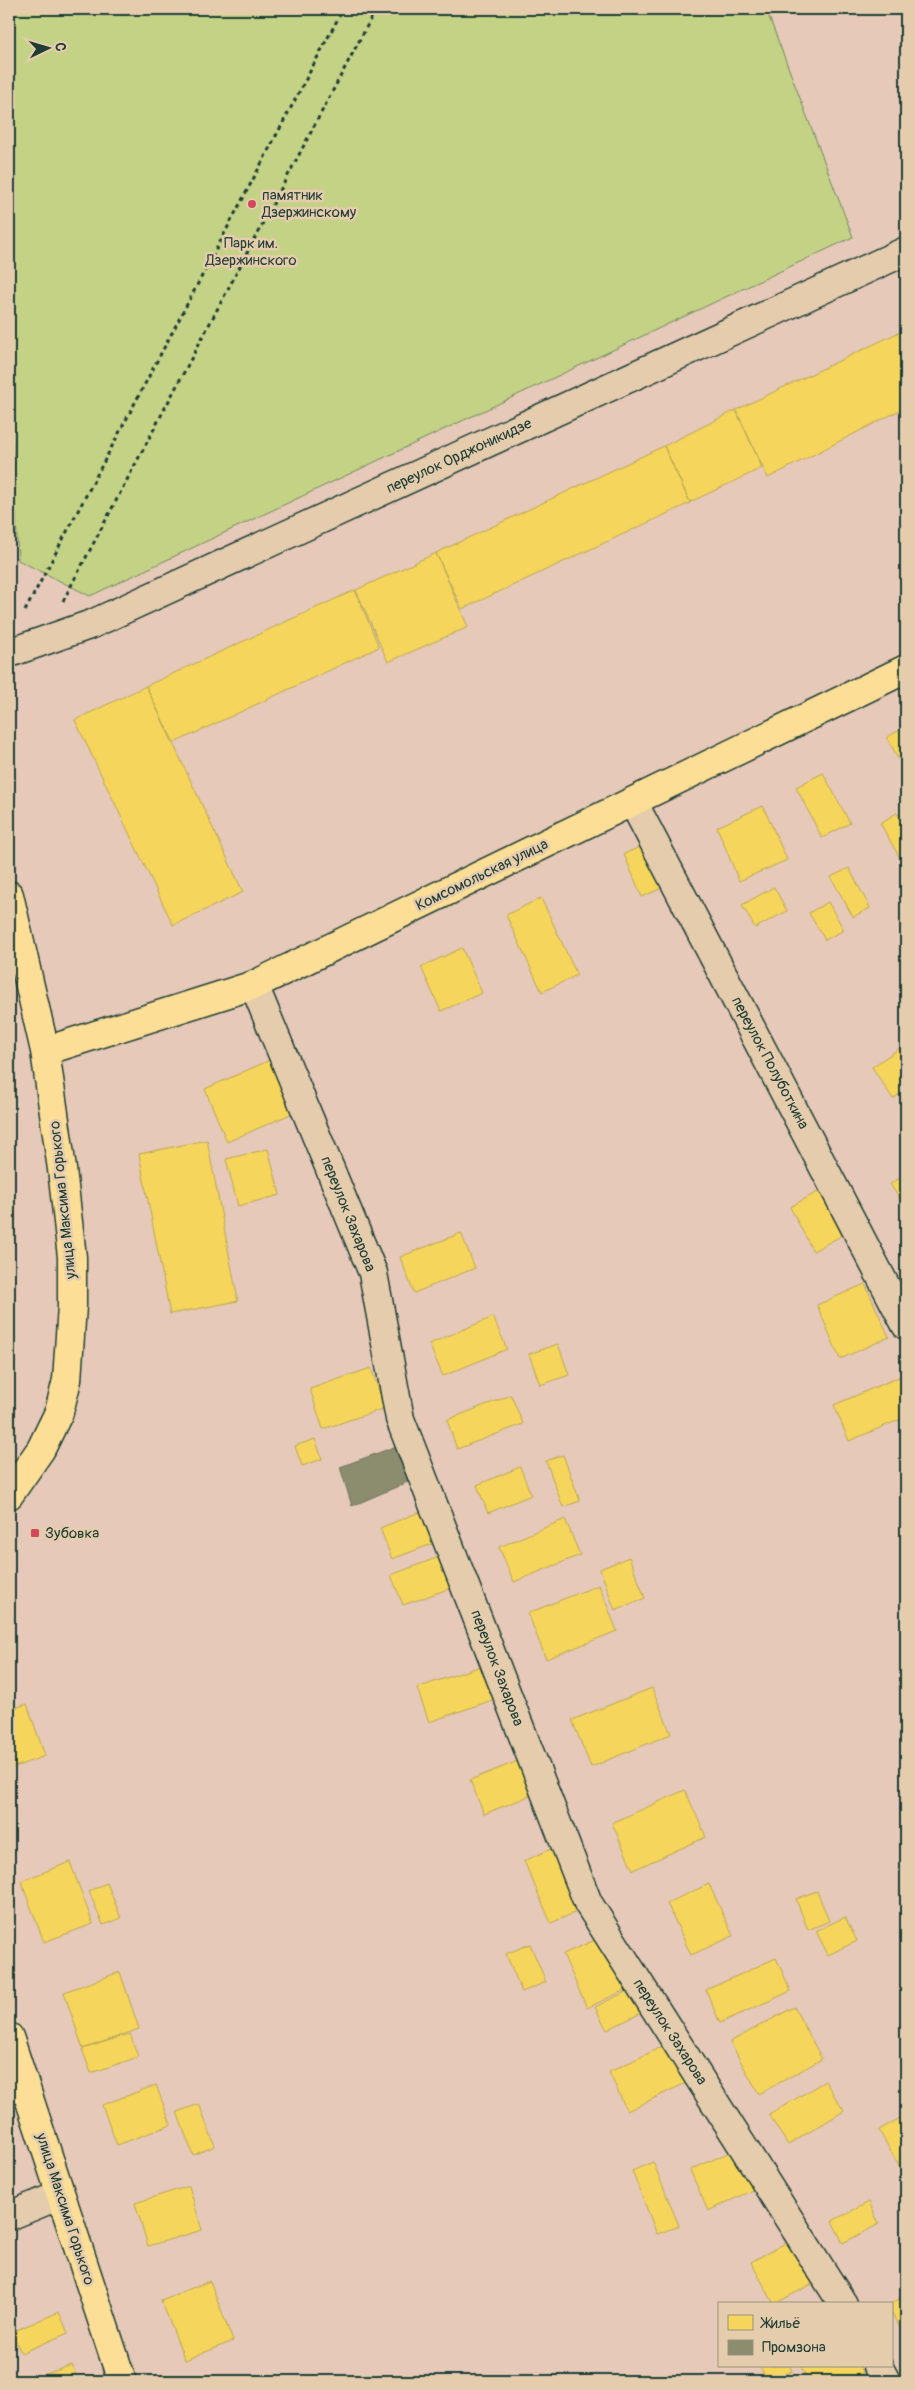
<svg xmlns="http://www.w3.org/2000/svg" width="915" height="2390" font-family="Pangolin,sans-serif">
  <style>
    .green { fill: #c4d286; stroke: #72885d }
    .homes { fill: #f6d55c; stroke: #b6a750 }
    .industry { fill: #8c8c6e; stroke: #6b745d }
    .lines { fill: none; stroke-linecap: round; stroke-linejoin: round }
    .minor-casing { stroke: #1f3d34; stroke-width: 31 }
    .major-casing { stroke: #1f3d34; stroke-width: 31 }
    .path { stroke: #1f3d34; stroke-width: 3; stroke-dasharray: 4 4; stroke-linecap: butt }
    .minor { stroke: #e5ccad; stroke-width: 28 }
    .major { stroke: #fcde96; stroke-width: 28 }
    .poi-dot { fill: #d1495b; stroke: #e5ccad; stroke-width: 2 }
    .labels { text-anchor: middle; dominant-baseline: central; stroke-width: 5; stroke-linejoin: round; paint-order: stroke }
    .poi-label { font-size: 15px; fill: #1f3d34; stroke: #e5ccad; text-anchor: start }
    .park-label { font-size: 15px; fill: #274438; stroke: #e5ccad }
    .street-label { font-size: 15px; fill: #1f3d34; stroke: #e5ccad }
  </style>
  <rect width="100%" height="100%" fill="#e6c9b8"/>
  <filter id="ink" filterUnits="userSpaceOnUse"><feTurbulence type="fractalNoise" baseFrequency=".02" numOctaves="2"/><feDisplacementMap in="SourceGraphic" scale="10" xChannelSelector="R" yChannelSelector="G"/><feConvolveMatrix kernelMatrix="1 2 1 2 8 2 1 2 1" color-interpolation-filters="sRGB"/></filter>
  <g filter="url(#ink)">
    <!-- green -->
    <path class="green" d="M9,9H766L853,237L90,596L18,560L9,364Z"/>
    <!-- homes -->
    <path class="homes" d="M906,329V407L768,478L736,410Z
      M736,410L762,468L690,502L664,446Z
      M664,446L690,503L462,609L436,553Z
      M436,553L468,627L388,662L356,590Z
      M355,590L379,647L174,743L146,686Z
      M146,686L243,892L173,925L75,720Z
      M906,727V774L887,737Z
      M823,773L850,823L822,838L796,787Z
      M763,806L787,860L739,881L717,827Z
      M897,813L906,828V864L904,865L880,823Z
      M655,840L675,882L642,897L624,854Z
      M849,868L870,908L853,917L831,877Z
      M774,887L787,911L755,928L742,905Z
      M541,898L577,975L542,992L506,915Z
      M828,902L844,930L825,940L809,913Z
      M462,948L482,993L441,1011L421,967Z
      M906,1044V1089L893,1099L872,1067Z
      M270,1060L293,1113L227,1142L205,1089Z
      M207,1140L238,1301L170,1314L139,1154Z
      M268,1149L280,1195L238,1206L226,1159Z
      M906,1174V1208L890,1184Z
      M829,1186L852,1230L813,1251L790,1207Z
      M461,1233L475,1268L414,1293L400,1257Z
      M865,1284L889,1337L840,1359L817,1305Z
      M493,1317L507,1349L443,1376L429,1344Z
      M558,1344L569,1375L540,1385L529,1354Z
      M371,1368L385,1408L323,1429L310,1389Z
      M906,1374V1417L849,1441L834,1405Z
      M511,1395L523,1424L457,1449L447,1420Z
      M315,1439L322,1459L302,1466L295,1446Z
      M563,1455L580,1501L563,1507L546,1461Z
      M520,1467L531,1495L488,1513L477,1485Z
      M427,1509L440,1541L392,1559L380,1528Z
      M565,1519L580,1555L514,1582L499,1547Z
      M439,1557L451,1588L403,1605L391,1575Z
      M629,1557L645,1598L615,1610L600,1569Z
      M599,1585L617,1631L546,1659L528,1613Z
      M487,1664L498,1698L429,1722L417,1688Z
      M652,1688L671,1734L591,1767L572,1720Z
      M27,1704L45,1756L9,1769V1710Z
      M523,1759L537,1793L484,1814L470,1780Z
      M685,1790L706,1837L633,1870L612,1823Z
      M562,1844L590,1906L551,1923L524,1861Z
      M70,1862L93,1924L44,1942L21,1881Z
      M107,1883L121,1918L103,1925L89,1891Z
      M709,1884L733,1936L691,1955L667,1903Z
      M817,1891L829,1921L808,1930L796,1899Z
      M845,1917L857,1941L828,1955L816,1931Z
      M609,1934L633,1986L587,2008L563,1954Z
      M530,1944L546,1982L522,1992L506,1954Z
      M776,1958L791,1991L720,2023L706,1990Z
      M120,1972L139,2029L83,2049L64,1992Z
      M637,1986L649,2009L607,2030L595,2007Z
      M794,2007L822,2059L759,2094L730,2042Z
      M130,2034L138,2057L91,2073L82,2049Z
      M670,2043L688,2082L627,2111L609,2072Z
      M825,2081L844,2111L788,2145L769,2115Z
      M156,2085L171,2125L117,2145L102,2105Z
      M199,2104L215,2146L193,2155L177,2112Z
      M904,2116L906,2119V2179L879,2130Z
      M737,2149L755,2189L708,2211L690,2170Z
      M653,2162L679,2226L657,2234L632,2171Z
      M189,2186L202,2230L148,2246L135,2203Z
      M869,2202L879,2224L843,2243L832,2221Z
      M791,2240L814,2283L774,2304L751,2262Z
      M210,2281L233,2341L185,2360L161,2300Z
      M906,2295V2339L891,2312V2304Z
      M59,2312L68,2333L21,2353L12,2332Z
      M72,2365L78,2381H26Z
      M760,2366H790L792,2371L767,2381Z
      M801,2366H860L863,2373L846,2381H808Z"/>
    <!-- industry -->
    <path class="industry" d="M397,1446L408,1482L352,1506L340,1467Z"/>
    <g class="lines">
      <defs>
        <path id="minor" d="M9,653L92,624L906,251
          M633,802L906,1325
          M254,985L373,1273L400,1419L588,1903L843,2304
          M9,2216L60,2195
          M878,2366L886,2381"/>
        <path id="major" d="M9,895L45,1051L62,1169L72,1257V1306L67,1380L59,1412L41,1449L9,1495
          M45,1051L254,985L906,669
          M9,2037L122,2381"/>
      </defs>
      <!-- minor casing -->
      <use href="#minor" class="minor-casing"/>
      <!-- major casing -->
      <use href="#major" class="major-casing"/>
      <!-- path -->
      <path class="path" d="M63,601L376,9
        M25,611L343,9"/>
      <!-- minor -->
      <use href="#minor" class="minor"/>
      <!-- major -->
      <use href="#major" class="major"/>
    </g>
  </g>
  <!-- markers -->
  <g class="poi-dot">
    <circle cx="252" cy="204" r="5"/>
    <rect x="30" y="1528" width="10" height="10" rx="2.5"/>
  </g>
  <g class="labels">
    <!-- poi labels -->
    <g class="poi-label">
      <text x="262" y="195">памятник<tspan x="262" dy="17">Дзержинскому</tspan></text>
      <text x="45" y="1533">Зубовка</text>
    </g>
    <!-- park labels -->
    <g class="park-label">
      <text x="251" y="243">Парк им.<tspan x="251" dy="17">Дзержинского</tspan></text>
    </g>
    <!-- street labels -->
    <g class="street-label">
      <text transform="translate(459 456) rotate(-25)">переулок Орджоникидзе</text>
      <text transform="translate(482 875) rotate(-26)">Комсомольская улица</text>
      <text transform="translate(770 1063) rotate(62)">переулок Полуботкина</text>
      <text transform="translate(63 1200) rotate(-96)">улица Максима Горького</text>
      <text transform="translate(348 1214) rotate(68)">переулок Захарова</text>
      <text transform="translate(497 1668) rotate(69)">переулок Захарова</text>
      <text transform="translate(670 2032) rotate(57)">переулок Захарова</text>
      <text transform="translate(65 2209) rotate(72)">улица Максима Горького</text>
    </g>
  </g>
  <!-- margin -->
  <rect width="915" height="2390" fill="none" stroke="#e5ccad" stroke-width="30"/>
  <rect x="15" y="15" width="885" height="2360" fill="none" stroke="#1f3d34" stroke-width="2" filter="url(#ink)"/>
  <!-- legend -->
  <rect x="718" y="2302" width="175" height="65" fill="#e5ccad" stroke="#96937d"/>
  <rect x="728" y="2315" width="25" height="15" fill="#f6d55c" stroke="#96937d"/>
  <text x="762" y="2328" font-size="15" fill="#1f3d34">Жильё</text>
  <rect x="728" y="2340" width="25" height="15" fill="#8c8c6e" stroke="#96937d"/>
  <text x="762" y="2352" font-size="15" fill="#1f3d34">Промзона</text>
  <!-- north arrow -->
  <g transform="translate(48 48) rotate(85)" stroke="#e5ccad" stroke-width="4" paint-order="stroke">
  <path d="M0-4L9 19L0 12L-9 19Z" fill="#1f3d34"/>
  <text y="-8" font-size="14" font-weight="bold" text-anchor="middle" fill="#1f3d34">С</text>
  </g>
</svg>
